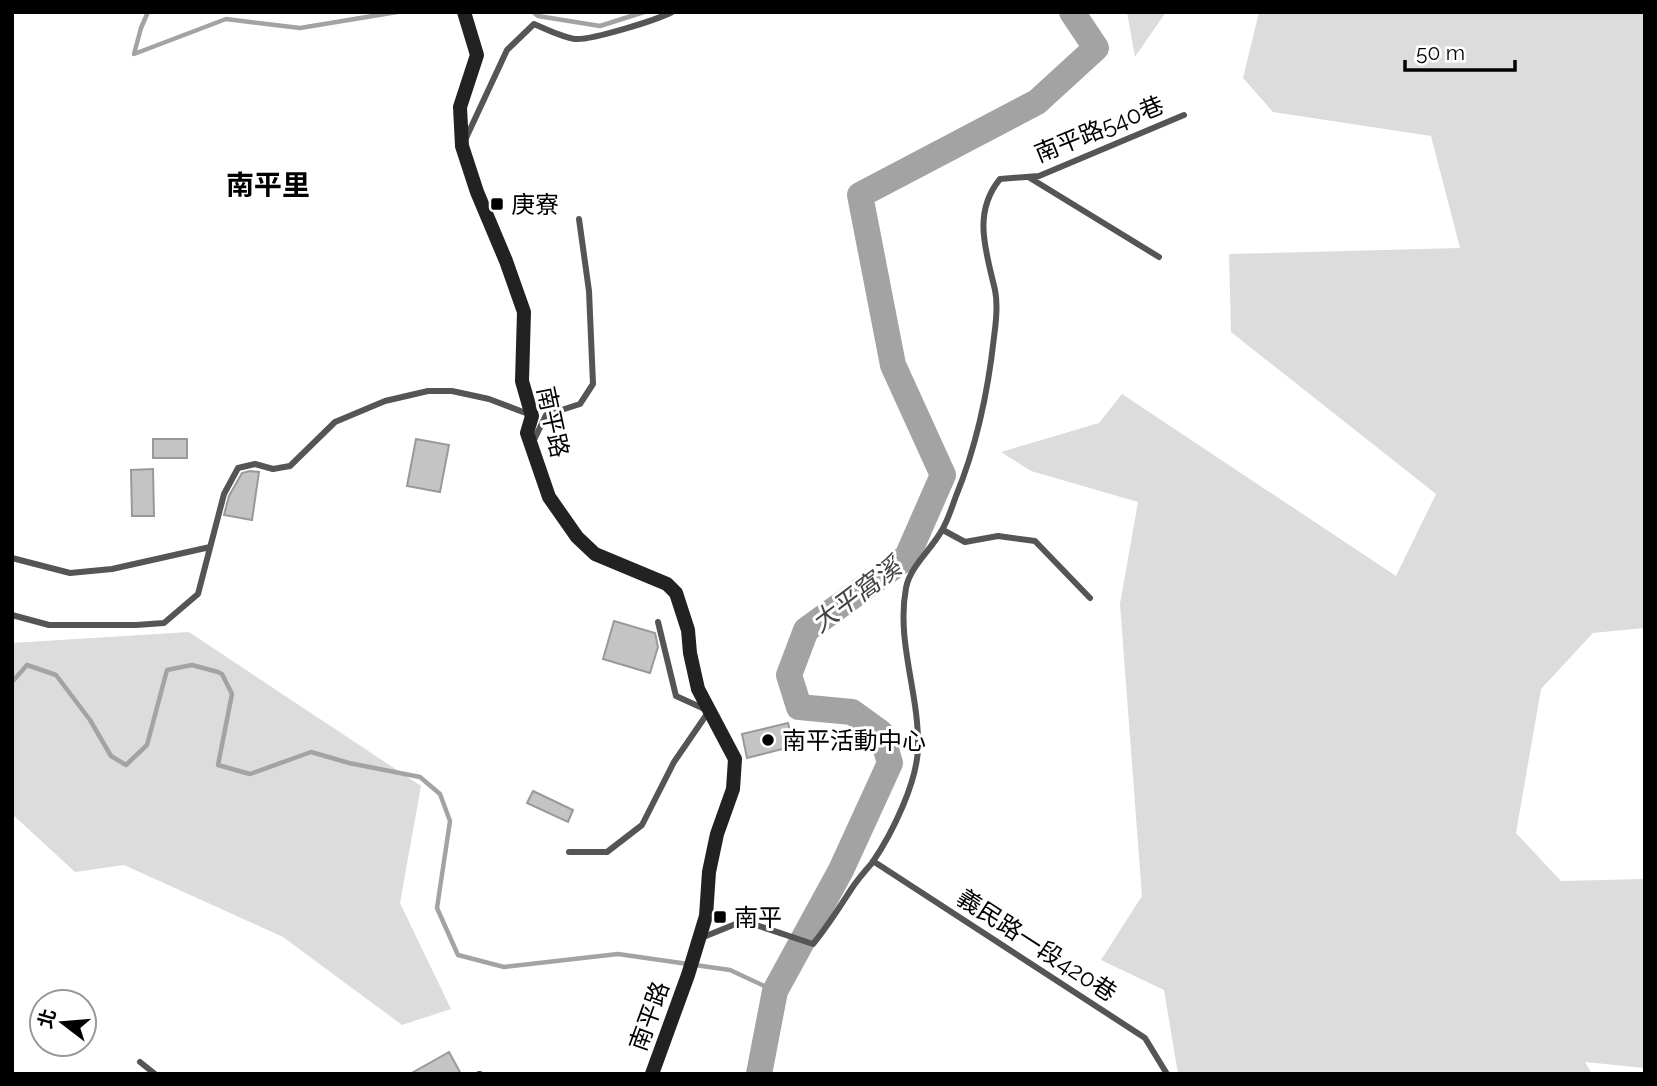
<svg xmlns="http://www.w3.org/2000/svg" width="1657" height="1086" font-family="Raleway,'Noto Sans TC',sans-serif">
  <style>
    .green { fill: #dcdcdc }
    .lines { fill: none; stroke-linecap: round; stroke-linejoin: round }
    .stream { stroke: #a3a3a3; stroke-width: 4.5 }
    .river { stroke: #a3a3a3; stroke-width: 26 }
    .building { fill: #c4c4c4; stroke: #999; stroke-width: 2 }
    .lane { stroke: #555; stroke-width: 6 }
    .secondary { stroke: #222; stroke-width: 14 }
    .poi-dot { fill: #000; stroke: #fff; stroke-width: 2.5 }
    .labels { text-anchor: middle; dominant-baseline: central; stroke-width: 6; stroke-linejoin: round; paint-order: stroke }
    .street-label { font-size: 24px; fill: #000; stroke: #fff }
    .poi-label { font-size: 24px; fill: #000; stroke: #fff; text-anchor: start }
    .water-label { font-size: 26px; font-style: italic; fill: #444; stroke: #fff }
    .quarter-label { font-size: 28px; font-weight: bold; fill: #000; stroke: #fff }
  </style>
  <rect width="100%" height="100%" fill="#fff"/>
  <!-- green -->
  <path class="green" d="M1127,12H1166L1135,57Z
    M1259,12H1645V628L1593,633L1541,689L1516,833L1561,881L1645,879V1068L1585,1062L1592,1074H1178L1164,990L1101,960L1142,896L1120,604L1138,502L1031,471L1001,452L1099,423L1122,394L1396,576L1436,494L1231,332L1229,254L1460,248L1431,136L1273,112L1243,78Z
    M189,632L421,786L400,903L451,1009L402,1025L283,937L124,865L75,872L12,814V643Z"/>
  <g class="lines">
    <!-- stream -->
    <path class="stream" d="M148,12L141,28L134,54L226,19L300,28L397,12
      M533,12L538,16L600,26L644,12
      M12,682L27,665L56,675L90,720L111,756L126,765L147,745L167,670L192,665L218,672L222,674L232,694L218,765L250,774L311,752L349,763L420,777L440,794L450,821L437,908L458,955L504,967L618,954L730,970L775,991"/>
    <!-- river -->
    <path class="river" d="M759,1074L775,991L841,870L890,763L881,733L852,712L799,707L789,675L806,630L907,557L943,475L893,365L860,195L1037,102L1096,48L1072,12"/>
  </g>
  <!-- building -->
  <path class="building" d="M153,439H187V458H153Z
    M416,439L449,445L440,492L407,486Z
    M153,469L154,516H132L131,470Z
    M250,471L259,472L252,520L224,515L229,496L242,473Z
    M614,621L655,633L658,647L650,673L603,659Z
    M788,723L794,746L747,758L742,734Z
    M533,791L573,810L568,822L527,803Z
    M449,1052L461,1074H410Z"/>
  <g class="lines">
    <!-- lane -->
    <path class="lane" d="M466,138L507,50L534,24C546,29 563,38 576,39C592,40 657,20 672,12
      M1030,178L1159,257
      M532,444L546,415L580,404L593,384L589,291L579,219
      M943,530L965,542L998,536L1035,541L1090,598
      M12,558L70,573L112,569L210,547
      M12,615L49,625H136L164,623L198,594L224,494L238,468L255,464L273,469L290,466L335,422L385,401L428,391H452L489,399L531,415
      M569,852H607L642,825L674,762L709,711L676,696L658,622
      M873,861L1145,1038L1167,1074
      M701,938L738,923L756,925L813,944C828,926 839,908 852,888C858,879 865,871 872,863C892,834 918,781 918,746C919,693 896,641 906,588C910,566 932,549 942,530C948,520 952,507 956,496C977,445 988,392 994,337C996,323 998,304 995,290C986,251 972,213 1000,179L1039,176L1184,115
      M140,1062L155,1074
      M479,1074H480"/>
    <!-- secondary -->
    <path class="secondary" d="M464,12L477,55L460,107L462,146L477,192L506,261L524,312L522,381L532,416L527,433L549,497L577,537L595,554L667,584L676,593L688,630L690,653L698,689L735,759L733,789L717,834L709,872L706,916L688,975L652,1074"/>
  </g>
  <!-- markers -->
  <g class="poi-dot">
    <rect x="490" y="197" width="14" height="14" rx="3.5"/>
    <circle cx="768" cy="740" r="7"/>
    <rect x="713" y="910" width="14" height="14" rx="3.5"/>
  </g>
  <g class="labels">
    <!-- street labels -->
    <g class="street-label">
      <text transform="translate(1099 129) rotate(-22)">南平路540巷</text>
      <text transform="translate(553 422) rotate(78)">南平路</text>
      <text transform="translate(1037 945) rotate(33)">義民路一段420巷</text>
      <text transform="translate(649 1016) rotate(-70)">南平路</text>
    </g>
    <!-- poi labels -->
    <g class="poi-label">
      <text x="511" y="204">庚寮</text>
      <text x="782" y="740">南平活動中心</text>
      <text x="734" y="917">南平</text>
    </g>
    <!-- water labels -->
    <g class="water-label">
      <text transform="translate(856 595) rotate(-37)">大平窩溪</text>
    </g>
    <!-- quarter labels -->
    <g class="quarter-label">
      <text x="268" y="185">南平里</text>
    </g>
  </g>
  <!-- border -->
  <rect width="1657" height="1086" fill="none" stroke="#000000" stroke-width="28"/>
  <!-- north arrow -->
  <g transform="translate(63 1023) rotate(286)"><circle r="33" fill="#ffffff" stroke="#999999" stroke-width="2"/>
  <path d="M0-5L12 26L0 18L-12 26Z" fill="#000000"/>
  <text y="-10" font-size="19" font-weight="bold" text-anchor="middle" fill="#000000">北</text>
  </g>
  <!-- scale -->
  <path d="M1405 60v10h110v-10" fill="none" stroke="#000000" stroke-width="3.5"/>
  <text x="1416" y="60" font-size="21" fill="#000000" stroke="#ffffff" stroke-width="5" paint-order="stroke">50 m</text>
</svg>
